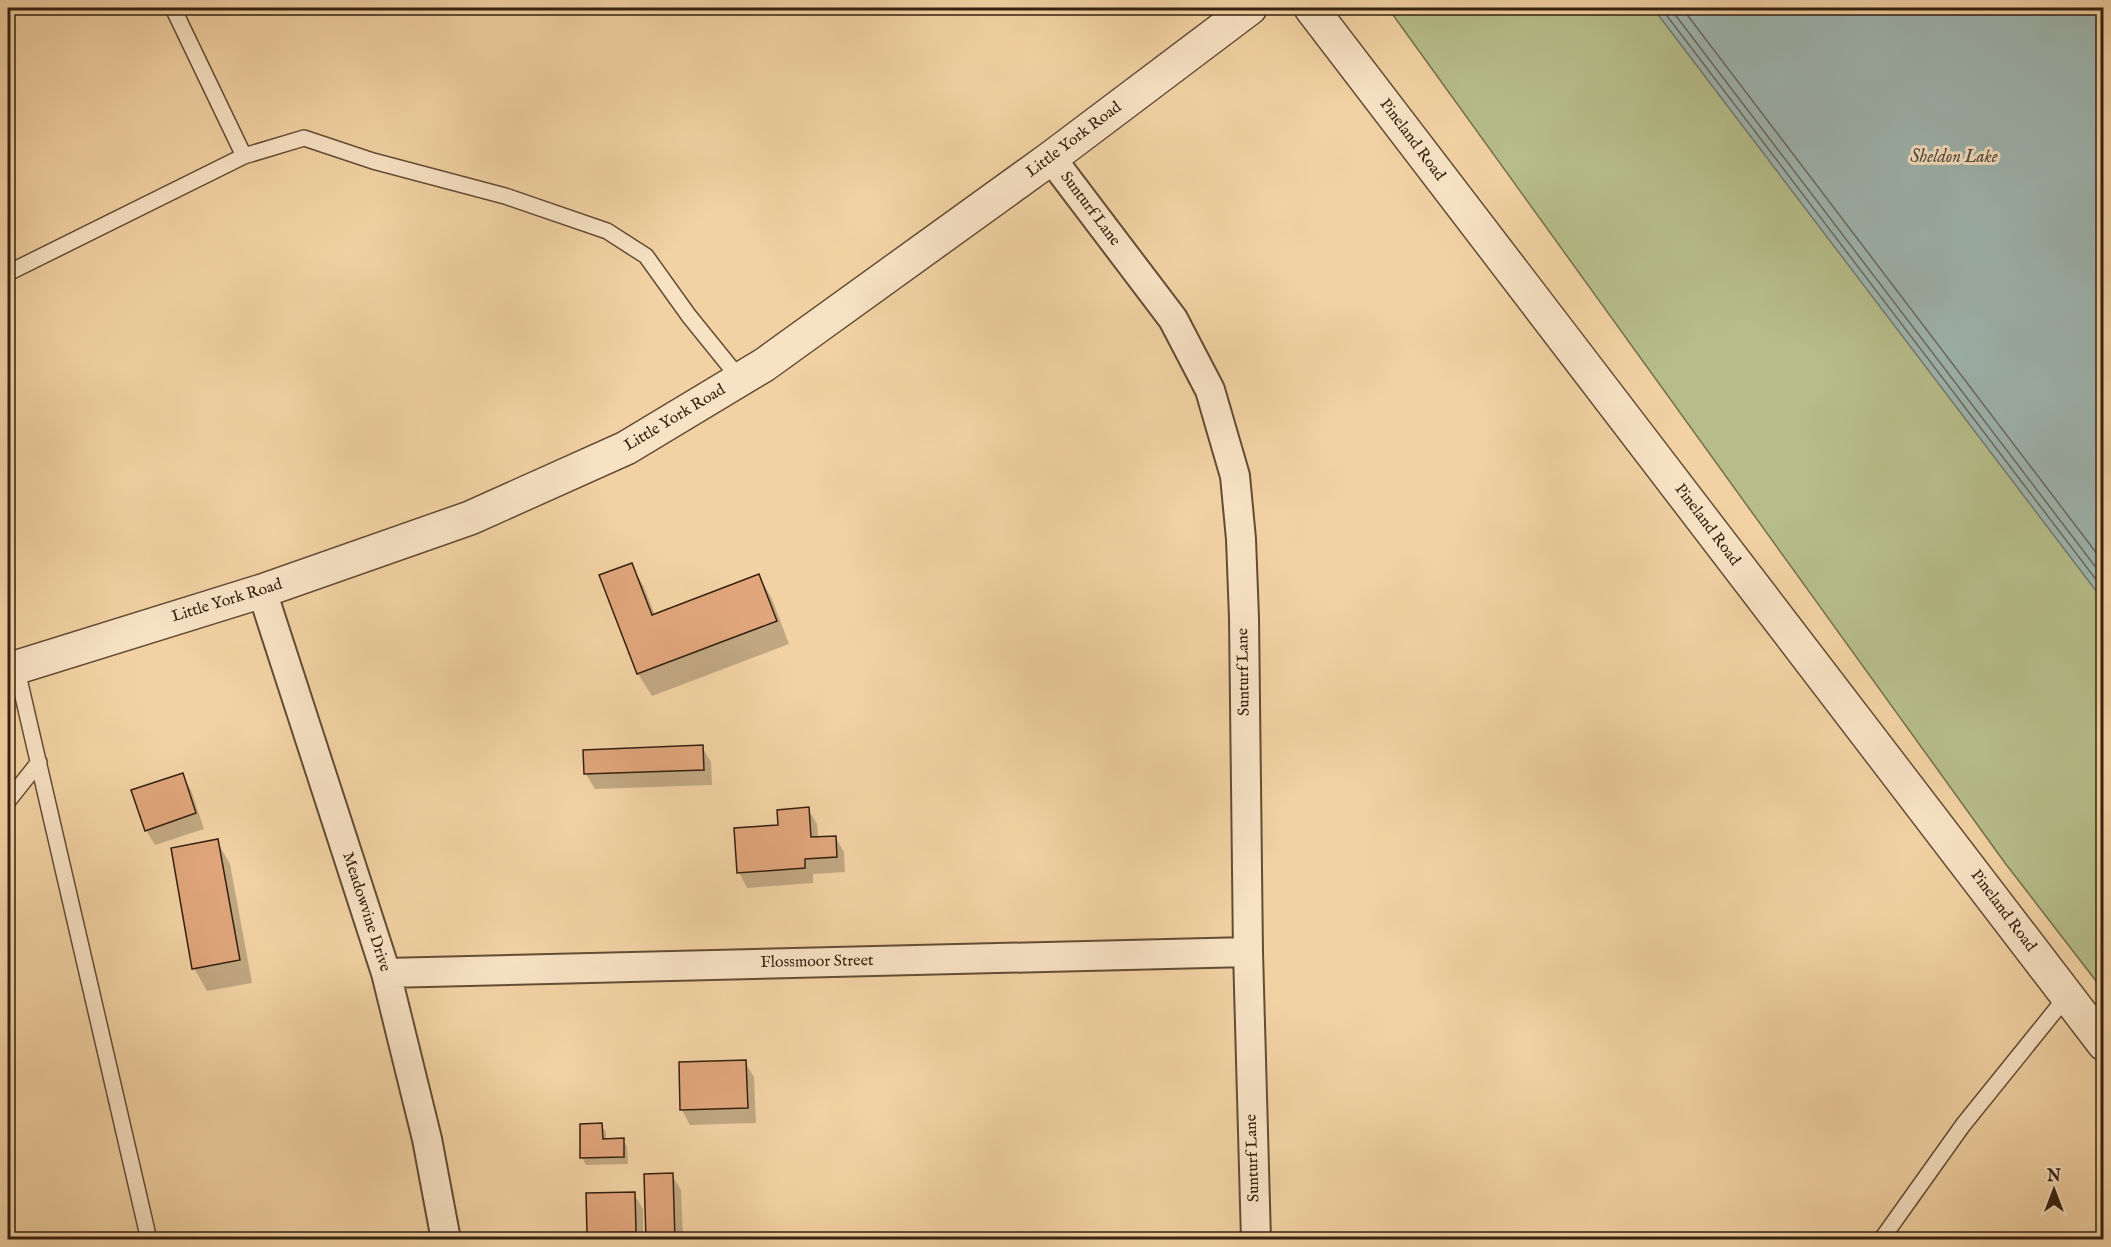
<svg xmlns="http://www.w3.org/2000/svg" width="2111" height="1247" font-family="'IM FELL English',serif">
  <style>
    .green { fill: #b6bd89; stroke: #766f4c; stroke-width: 1.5 }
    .water { fill: #9eb5b0; stroke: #747a70; stroke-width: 1.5 }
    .shadow { fill: #0003 }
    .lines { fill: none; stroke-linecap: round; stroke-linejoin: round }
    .shore { stroke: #6a6b60; stroke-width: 1.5 }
    .building { fill: #e1a67c; stroke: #352110; stroke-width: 1.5 }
    .service-casing { stroke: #644d35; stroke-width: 18 }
    .minor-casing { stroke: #644d35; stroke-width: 32 }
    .tertiary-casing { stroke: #644d35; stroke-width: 36 }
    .service { stroke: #f7e2c4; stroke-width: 15 }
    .minor { stroke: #f7e2c4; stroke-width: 28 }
    .tertiary { stroke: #f7e2c4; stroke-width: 33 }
    .labels { text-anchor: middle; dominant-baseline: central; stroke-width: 6; stroke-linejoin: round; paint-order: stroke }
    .street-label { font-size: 16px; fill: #352110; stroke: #f7e2c4 }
    .water-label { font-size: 18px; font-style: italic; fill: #544d40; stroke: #f7e2c4 }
  </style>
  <rect width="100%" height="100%" fill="#f2d2a4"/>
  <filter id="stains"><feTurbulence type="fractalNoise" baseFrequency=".00333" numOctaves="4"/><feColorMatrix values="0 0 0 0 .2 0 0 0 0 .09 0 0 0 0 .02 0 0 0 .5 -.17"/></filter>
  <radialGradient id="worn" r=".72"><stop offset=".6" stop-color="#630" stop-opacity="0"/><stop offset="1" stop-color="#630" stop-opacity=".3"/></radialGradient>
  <!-- green -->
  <path class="green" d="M1388,8H2103V990L2005,863Z"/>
  <!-- water -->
  <path class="water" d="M1653,8H2103V600Z"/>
  <!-- shadow -->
  <path class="shadow" d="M631,565L644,587L655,615L759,576L772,599L789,644L652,696L638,674L601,576Z
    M702,747L711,762L712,785L595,789L586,774Z
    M182,775L191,790L204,829L155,845L146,830Z
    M808,809L817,824L818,838L835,837L844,852L845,872L813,874V883L747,888L739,872L779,826Z
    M217,841L230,864L252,983L207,991L194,968Z
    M745,1062L754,1077L756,1123L690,1125L682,1110Z
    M601,1125L606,1132V1140H623L627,1147L628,1164L586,1165L582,1157Z
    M672,1175L681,1190L683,1240H648Z
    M634,1194L643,1209V1240H593L589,1233Z"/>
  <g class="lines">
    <!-- shore -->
    <path class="shore" d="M1661,8L2104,590
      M1670,8L2104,578
      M1682,8L2104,563"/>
  </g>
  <!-- building -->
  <path class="building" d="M632,563L652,615L759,574L777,621L637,674L599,575Z
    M703,745L704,770L584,774L583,750Z
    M183,773L196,813L145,831L131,790Z
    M809,807L811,837L836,836L837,857L805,859V868L737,873L734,828L778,825L777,810Z
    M218,839L240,960L192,969L171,848Z
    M746,1060L748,1108L680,1110L679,1062Z
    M602,1123L603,1139L624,1138V1157L580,1158V1124Z
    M673,1173L675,1240H646L644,1174Z
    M635,1192L636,1232L587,1233L586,1193Z"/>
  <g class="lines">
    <defs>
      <path id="service" d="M244,156L304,138L373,161L505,196L607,231L646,256L689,316L740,379
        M8,273L244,156L173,8
        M16,666L149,1240
        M8,801L39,762
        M1881,1240L1963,1125L2067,996"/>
      <path id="minor" d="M1051,158L1173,319L1210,390L1235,476L1241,539L1244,618L1248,952L1256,1240
        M262,591L386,973L427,1139L446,1240
        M386,973L1248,952"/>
      <path id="tertiary" d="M1311,8L2104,1044
        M8,670L262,591L470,518L626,448L764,365L1051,158L1250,8"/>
    </defs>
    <!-- service casing -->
    <use href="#service" class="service-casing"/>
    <!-- minor casing -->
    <use href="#minor" class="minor-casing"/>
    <!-- tertiary casing -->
    <use href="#tertiary" class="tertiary-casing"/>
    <!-- service -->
    <use href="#service" class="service"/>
    <!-- minor -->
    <use href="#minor" class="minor"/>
    <!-- tertiary -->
    <use href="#tertiary" class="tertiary"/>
  </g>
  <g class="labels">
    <!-- street labels -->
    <g class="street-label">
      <text transform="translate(1074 140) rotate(-37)">Little York Road</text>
      <text transform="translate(1412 140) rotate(53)">Pineland Road</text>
      <text transform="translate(1090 209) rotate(53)">Sunturf Lane</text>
      <text transform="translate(675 418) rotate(-31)">Little York Road</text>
      <text transform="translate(1707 525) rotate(53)">Pineland Road</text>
      <text transform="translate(227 601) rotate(-17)">Little York Road</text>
      <text transform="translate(1244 672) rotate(-91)">Sunturf Lane</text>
      <text transform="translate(2003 911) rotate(53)">Pineland Road</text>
      <text transform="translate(366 912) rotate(72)">Meadowvine Drive</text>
      <text transform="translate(817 962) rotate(-1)">Flossmoor Street</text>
      <text transform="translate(1253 1158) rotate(-92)">Sunturf Lane</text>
    </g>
    <!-- water labels -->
    <g class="water-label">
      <text x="1954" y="157">Sheldon Lake</text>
    </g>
  </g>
  <!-- margin -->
  <rect width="2111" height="1247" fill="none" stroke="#f2d2a4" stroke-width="30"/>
  <rect x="9" y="9" width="2093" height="1229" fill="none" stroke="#352110" stroke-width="3"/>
  <rect x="15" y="15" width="2081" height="1217" fill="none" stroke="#352110" stroke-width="1.5"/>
  <!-- north arrow -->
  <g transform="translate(2054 1190)" stroke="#f7e2c4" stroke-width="4.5" paint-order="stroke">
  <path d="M0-4.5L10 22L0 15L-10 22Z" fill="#352110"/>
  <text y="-9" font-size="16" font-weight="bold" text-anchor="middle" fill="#352110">N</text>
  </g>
  <rect width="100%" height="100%" filter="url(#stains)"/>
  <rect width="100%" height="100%" fill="url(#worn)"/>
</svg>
